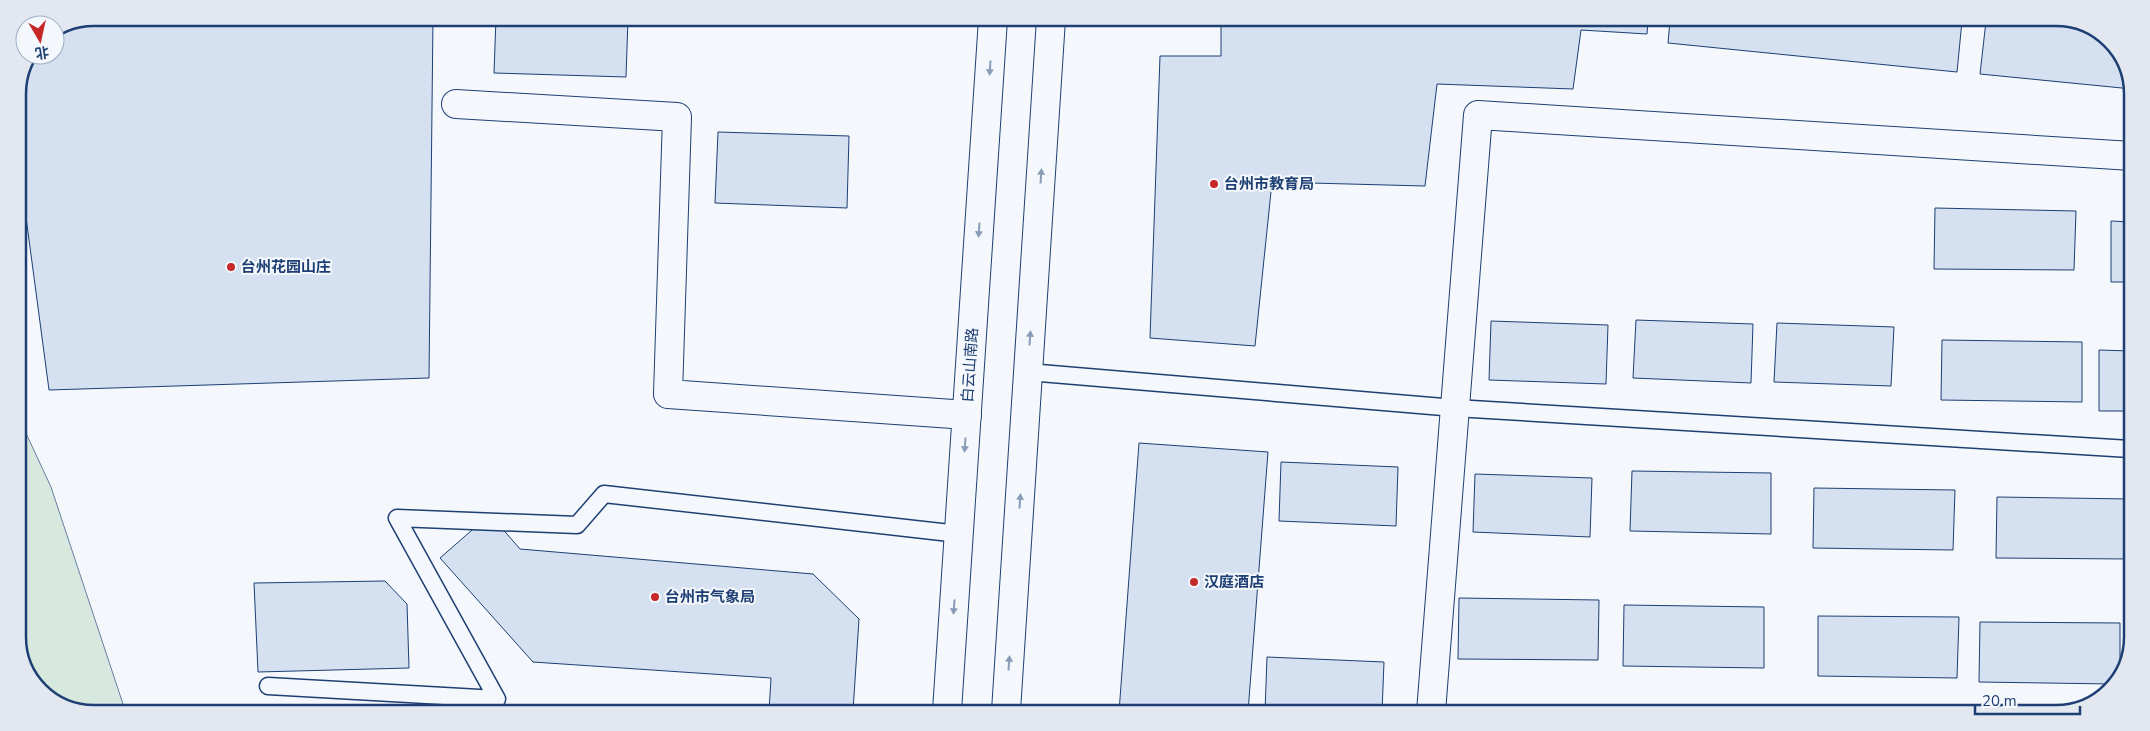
<svg xmlns="http://www.w3.org/2000/svg" width="2150" height="731" font-family="'Nunito Sans','Noto Sans SC',sans-serif">
  <style>
    .green { fill: #d7e8df; stroke: #687fa3 }
    .building { fill: #d5e0f0; stroke: #1d3f73 }
    .lines { fill: none; stroke-linecap: round; stroke-linejoin: round }
    .lane-casing { stroke: #1d3f73; stroke-width: 19 }
    .street-casing { stroke: #1d3f73; stroke-width: 30 }
    .secondary-casing { stroke: #1d3f73; stroke-width: 30 }
    .lane { stroke: #f4f7fb; stroke-width: 16 }
    .street { stroke: #f4f7fb; stroke-width: 28 }
    .secondary { stroke: #f4f7fb; stroke-width: 28 }
    .oneway { fill: #889bb7 }
    .poi-dot { fill: #c62828; stroke: #f4f7fb; stroke-width: 2 }
    .labels { text-anchor: middle; dominant-baseline: central; stroke-width: 4; stroke-linejoin: round; paint-order: stroke }
    .poi-label { font-size: 15px; font-weight: bold; fill: #1d3f73; stroke: #f4f7fb; text-anchor: start }
    .street-label { font-size: 15px; fill: #1d3f73; stroke: #f4f7fb }
    .rim { fill: none; stroke: #1d3f73; stroke-width: 2.5 }
  </style>
  <rect width="100%" height="100%" fill="#f4f7fb"/>
  <!-- green -->
  <path class="green" d="M18,416L51,487L125,710H70L34,684L18,642Z"/>
  <!-- building -->
  <path class="building" d="M94,18H433L429,378L49,390L18,157V89L33,55H55V34Z
    M496,18L628,19L626,77L494,73Z
    M1221,20L1648,21L1647,34L1581,30L1573,89L1437,84L1425,186L1272,182L1255,346L1150,338L1160,56H1221Z
    M1670,21H1962L1957,72L1668,43Z
    M1986,21H2080L2116,47L2132,89L1980,74Z
    M718,132L849,136L847,208L715,203Z
    M1935,208L2076,211L2074,270L1934,269Z
    M2111,221L2131,222V282H2111Z
    M1636,320L1753,324L1751,383L1633,378Z
    M1491,321L1608,325L1606,384L1489,380Z
    M1777,323L1894,327L1891,386L1774,382Z
    M1942,340L2082,342V402L1941,400Z
    M2099,350L2131,351L2130,411H2099Z
    M1139,443L1268,452L1248,712H1119Z
    M1281,462L1398,467L1396,526L1279,521Z
    M1632,471L1771,473V534L1630,531Z
    M1475,474L1592,478L1590,537L1473,532Z
    M1814,488L1955,490L1953,550L1813,548Z
    M1997,497L2130,499L2129,559L1996,558Z
    M479,524L500,526L520,549L813,574L859,619L853,711H769L771,678L533,662L440,558Z
    M385,581L407,604L409,668L258,672L254,583Z
    M1459,598L1599,600L1598,660L1458,659Z
    M1624,605L1764,607V668L1623,666Z
    M1818,616L1959,617L1957,678L1818,676Z
    M1980,622L2120,623V674L2112,684L1979,682Z
    M1267,657L1384,662L1382,712H1265Z"/>
  <g class="lines">
    <defs>
      <path id="lane" d="M1028,372L1455,408L2130,449
        M268,686L497,699L397,518L577,525L604,494L959,534"/>
      <path id="street" d="M456,104L677,117L668,394L967,415
        M1431,712L1478,115L2132,156"/>
      <path id="secondary" d="M947,711L993,19
        M1006,711L1051,19"/>
    </defs>
    <!-- lane casing -->
    <use href="#lane" class="lane-casing"/>
    <!-- street casing -->
    <use href="#street" class="street-casing"/>
    <!-- secondary casing -->
    <use href="#secondary" class="secondary-casing"/>
    <!-- lane -->
    <use href="#lane" class="lane"/>
    <!-- street -->
    <use href="#street" class="street"/>
    <!-- secondary -->
    <use href="#secondary" class="secondary"/>
  </g>
  <!-- one-way arrows -->
  <defs><path id="oneway-solid" d="M-6-.8H1V-3.2L6.5 0L1 3.2V.8H-6Z" transform="scale(1.25)"/></defs>
  <g class="oneway">
    <use href="#oneway-solid" transform="translate(990 68) rotate(94)"/>
    <use href="#oneway-solid" transform="translate(1041 176) rotate(-86)"/>
    <use href="#oneway-solid" transform="translate(979 230) rotate(94)"/>
    <use href="#oneway-solid" transform="translate(1030 338) rotate(-86)"/>
    <use href="#oneway-solid" transform="translate(965 445) rotate(94)"/>
    <use href="#oneway-solid" transform="translate(1020 501) rotate(-86)"/>
    <use href="#oneway-solid" transform="translate(954 607) rotate(94)"/>
    <use href="#oneway-solid" transform="translate(1009 663) rotate(-86)"/>
  </g>
  <!-- markers -->
  <g class="poi-dot">
    <circle cx="1214" cy="184" r="5"/>
    <circle cx="231" cy="267" r="5"/>
    <circle cx="1194" cy="582" r="5"/>
    <circle cx="655" cy="597" r="5"/>
  </g>
  <g class="labels">
    <!-- poi labels -->
    <g class="poi-label">
      <text x="1224" y="184">台州市教育局</text>
      <text x="241" y="267">台州花园山庄</text>
      <text x="1204" y="582">汉庭酒店</text>
      <text x="665" y="597">台州市气象局</text>
    </g>
    <!-- street labels -->
    <g class="street-label">
      <text transform="translate(970 365) rotate(-86)">白云山南路</text>
    </g>
  </g>
  <!-- crop -->
  <path d="M0 0H2150V731H0ZM94 26H2056A68 68 0 0 1 2124 94V637A68 68 0 0 1 2056 705H94A68 68 0 0 1 26 637V94A68 68 0 0 1 94 26Z" fill="#e3e8f0" fill-rule="evenodd"/>
  <path class="rim" d="M94 26H2056A68 68 0 0 1 2124 94V637A68 68 0 0 1 2056 705H94A68 68 0 0 1 26 637V94A68 68 0 0 1 94 26Z"/>
  <!-- north arrow -->
  <g transform="translate(40 40) rotate(171)"><circle r="24" fill="#f4f7fb" stroke="#9eadc5"/>
  <path d="M0-4L9 19L0 12L-9 19Z" fill="#c62828"/>
  <text y="-8" font-size="14" font-weight="bold" text-anchor="middle" fill="#1d3f73">北</text>
  </g>
  <!-- scale -->
  <path d="M1975 706v8h105v-8" fill="none" stroke="#1d3f73" stroke-width="2.5"/>
  <text x="1982" y="706" font-size="15" fill="#1d3f73" stroke="#f4f7fb" stroke-width="4" paint-order="stroke">20 m</text>
</svg>
